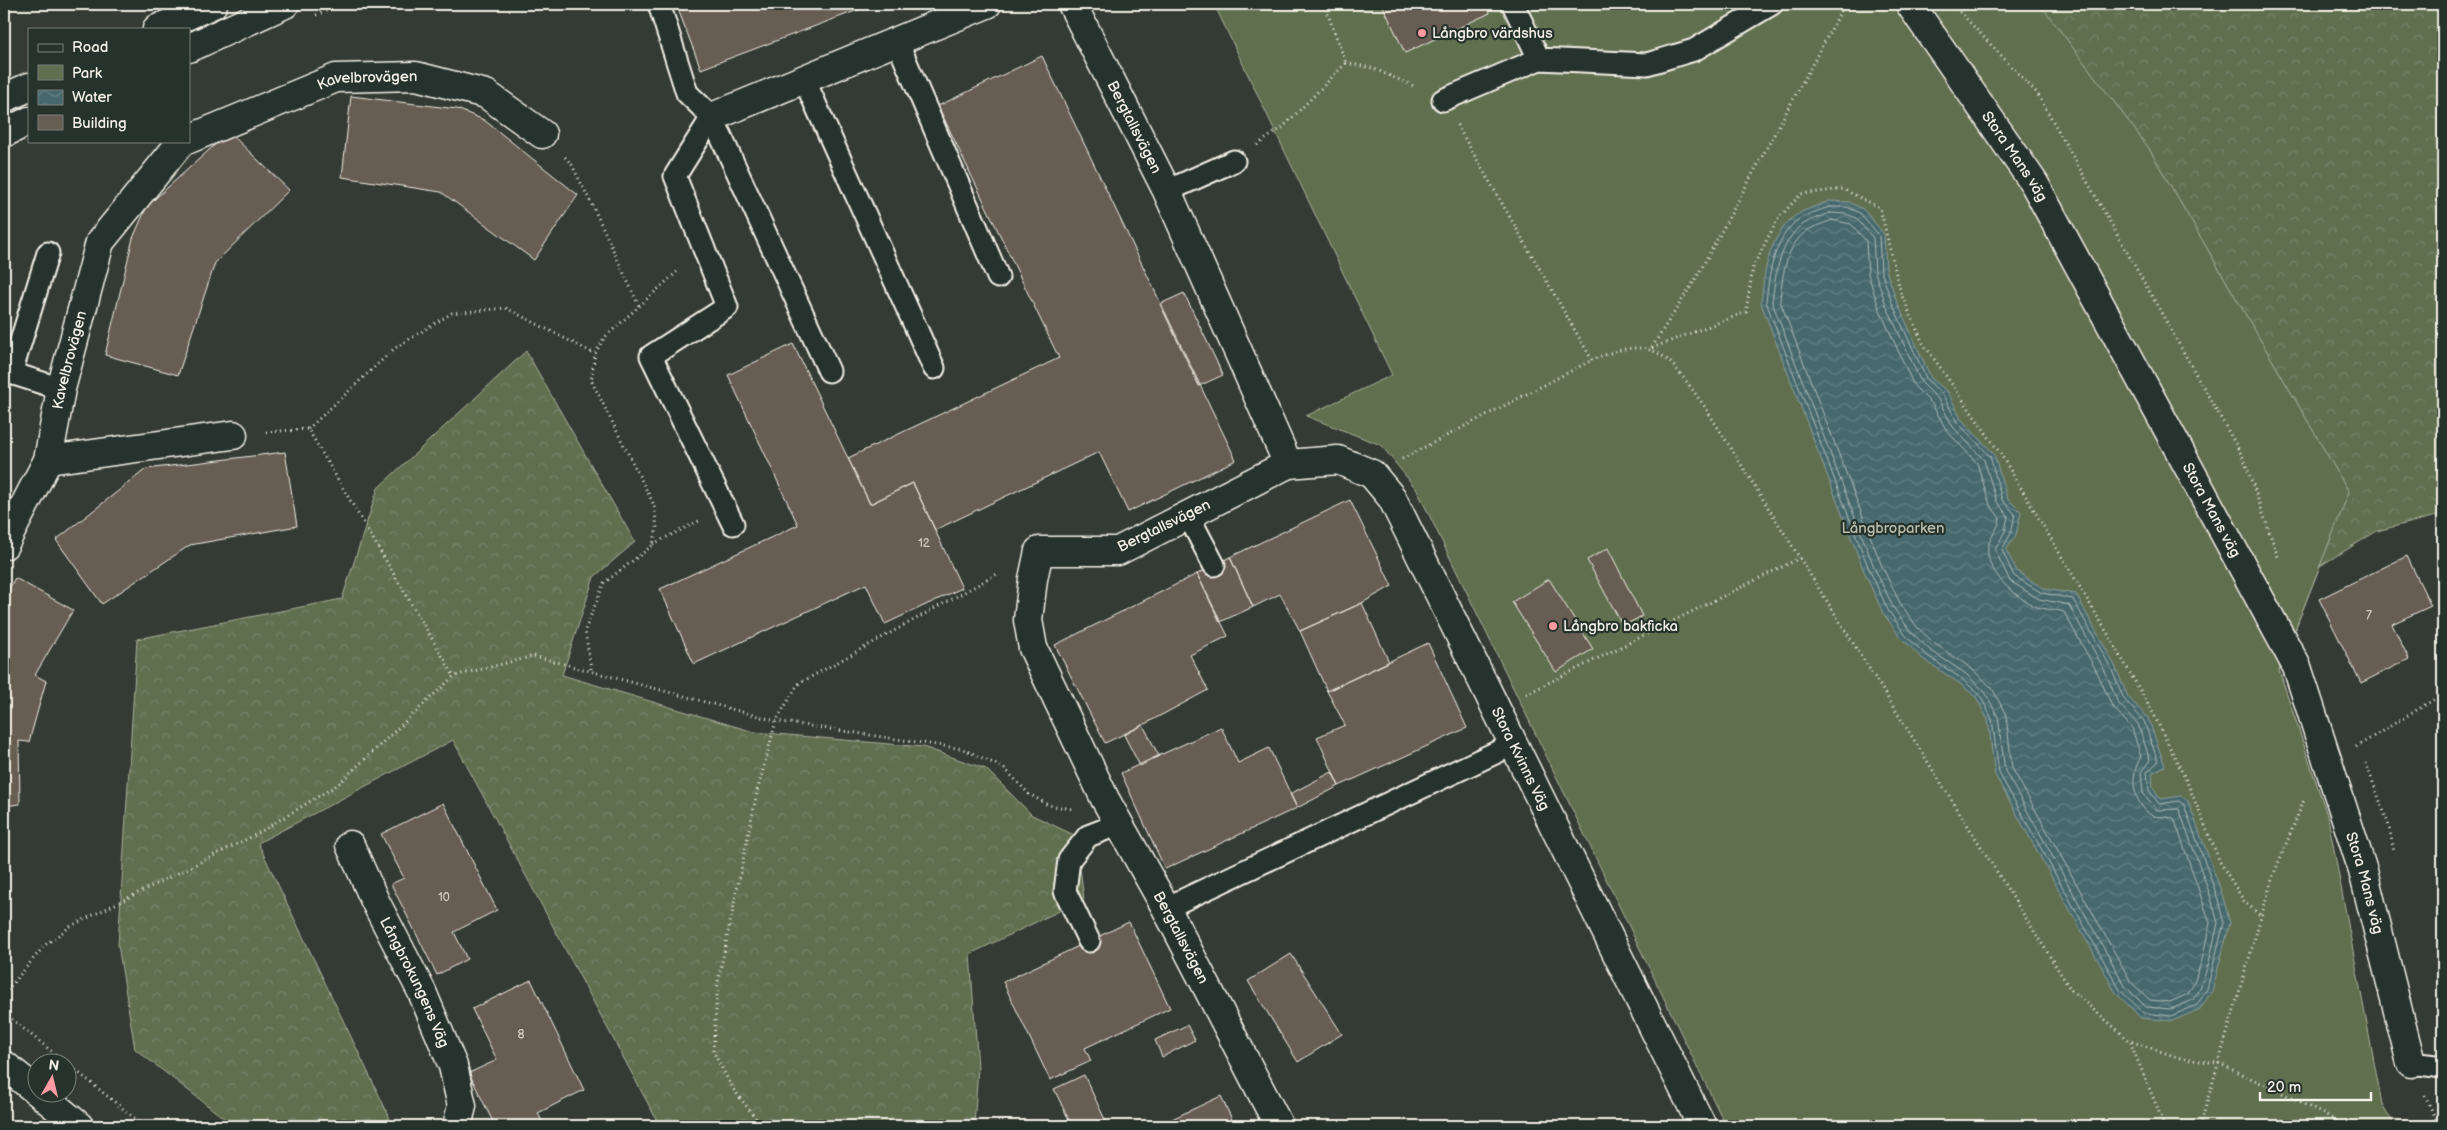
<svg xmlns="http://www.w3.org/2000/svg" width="2447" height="1130" font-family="'Balsamiq Sans',sans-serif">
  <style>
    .forest { fill: url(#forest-crowns); stroke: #aab09c }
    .green { fill: #606f50; stroke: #aab09c }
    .water { fill: url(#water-waves); stroke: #8c9f9f }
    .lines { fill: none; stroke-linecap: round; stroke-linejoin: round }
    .shore { stroke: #afbbb7; stroke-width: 1 }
    .building { fill: #675d52; stroke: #f4f1e8 }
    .lane-casing { stroke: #f4f1e8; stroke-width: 25 }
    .street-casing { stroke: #f4f1e8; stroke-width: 31 }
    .secondary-casing { stroke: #f4f1e8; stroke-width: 31 }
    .path { stroke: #f4f1e8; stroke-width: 3; stroke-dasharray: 1 4; stroke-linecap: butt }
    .lane { stroke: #26332d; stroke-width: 21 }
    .street { stroke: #26332d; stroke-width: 28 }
    .secondary { stroke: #26332d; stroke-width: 28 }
    .poi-dot { fill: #ff9aa2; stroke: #26332d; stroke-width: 2 }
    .labels { text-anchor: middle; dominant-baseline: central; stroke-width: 4.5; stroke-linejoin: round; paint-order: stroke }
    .number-label { font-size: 12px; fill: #d1ccc2 }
    .poi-label { font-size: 15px; fill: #f4f1e8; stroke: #26332d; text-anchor: start }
    .street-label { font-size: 15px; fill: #f4f1e8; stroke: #26332d }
    .park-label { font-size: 15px; fill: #b9bdab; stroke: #26332d }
  </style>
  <defs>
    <pattern id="forest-crowns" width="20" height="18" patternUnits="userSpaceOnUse" patternTransform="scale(1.25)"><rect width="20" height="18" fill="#606f50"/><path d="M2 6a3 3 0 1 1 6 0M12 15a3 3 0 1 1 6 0" fill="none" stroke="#778469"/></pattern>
    <pattern id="water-waves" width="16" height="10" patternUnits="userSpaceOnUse" patternTransform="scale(1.25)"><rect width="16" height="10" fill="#47696e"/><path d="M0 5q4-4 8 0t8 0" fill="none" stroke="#627f83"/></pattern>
  </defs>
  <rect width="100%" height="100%" fill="#333b34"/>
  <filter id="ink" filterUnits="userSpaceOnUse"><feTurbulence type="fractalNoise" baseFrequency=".02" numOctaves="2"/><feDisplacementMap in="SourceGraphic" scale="10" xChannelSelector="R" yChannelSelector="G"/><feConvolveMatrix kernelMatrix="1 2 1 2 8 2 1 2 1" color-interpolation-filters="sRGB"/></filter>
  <g filter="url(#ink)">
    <!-- forest -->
    <path class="forest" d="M1927,4H2443V509L2436,516L2377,531L2320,566L2279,670L2328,818L2299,869Z
      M526,351L635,542L594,577L562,675L754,732L923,747L986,769L1032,815L1076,836L1084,899L970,954L978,1068L974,1126H660L453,740L258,843L389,1116L390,1126H234L135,1049L118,945L137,639L342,599L378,488Z"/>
    <!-- green -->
    <path class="green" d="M1214,4H2040L2148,147L2349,492L2279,670L2328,818L2382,1104L2395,1126H1726L1417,490L1381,445L1306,416L1392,375Z"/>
    <!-- water -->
    <path class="water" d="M1829,201L1849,202L1863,209L1884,234L1886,270L1897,302L1931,378L1948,392L1961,419L1994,454L2007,498L2021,512L2016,535L2006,550L2017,571L2044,589L2076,594L2115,666L2128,697L2148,718L2165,766L2152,773L2153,788L2161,799L2181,796L2188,801L2221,891L2230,923L2212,991L2200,1009L2172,1021L2141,1018L2116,993L1995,775L1988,720L1976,697L1959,683L1923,659L1902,639L1883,613L1864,571L1761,303C1764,273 1768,242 1790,220C1799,211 1817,206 1829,201Z"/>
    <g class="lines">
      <!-- shore -->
      <path class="shore" d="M1829,207H1847L1860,213L1879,235L1881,271L1892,303L1927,380L1943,395L1957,422L1990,456L2002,500L2015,514L2011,533L2002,550L2014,576L2042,593L2073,599L2111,668L2124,699L2144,721L2158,762L2147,772L2149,790L2159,804L2179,801L2184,805L2216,893L2224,923L2207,989L2197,1005L2171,1016L2144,1013L2120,990L1999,773L1992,719L1980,695L1962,679L1926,655L1906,636L1888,610L1869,569L1766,302C1769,275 1773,243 1794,223C1803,215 1818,211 1829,207Z
        M1830,213L1846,214L1856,218L1873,238L1875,272L1886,305L1921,382L1938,399L1953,427L1984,460L1997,502L2008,516L2005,531L1995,550L2010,581L2039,599L2069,605L2105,671L2118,703L2138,724L2150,760L2141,772L2143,793L2157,810L2179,809L2210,895L2218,923L2209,962L2201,986L2193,1000L2171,1009L2146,1007L2125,986L2005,771L1998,717L1985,692L1966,674L1930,650L1911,632L1893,607L1874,567L1772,302C1775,277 1779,247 1798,228C1806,221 1820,217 1830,213Z
        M1832,220L1851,224L1866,241L1868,274L1879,308L1914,386L1932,404L1947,431L1977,463L1990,505L2000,518C1999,529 1990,536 1988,547C1984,571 2017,599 2037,607C2046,610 2056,609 2064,612L2098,674L2112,706L2132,728L2141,757C2129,776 2132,802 2152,816L2174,818L2210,923L2202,960L2194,983L2188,994L2170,1002L2150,1000L2131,982L2012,768L2006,715L1992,688L1971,668L1935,644L1917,627L1900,603L1881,564L1780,301C1782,278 1785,250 1803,234C1810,227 1823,224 1832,220Z"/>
    </g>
    <!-- building -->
    <path class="building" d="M676,4H874L701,69Z
      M1382,4H1486L1490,13L1405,53Z
      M1042,56L1236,460L1128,512L1099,452L935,530L913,483L870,504L848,458L1059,358L938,106Z
      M351,96L457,109L484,120L578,195L534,260L441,192L342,177Z
      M229,132L289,190L215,263L178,375L105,355L133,238L147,206Z
      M1184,293L1223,375L1199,386L1160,304Z
      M793,344L870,504L913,483L962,588L885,624L866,584L694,664L660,589L798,525L728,375Z
      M285,452L297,526L190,545L102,604L56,540L146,469Z
      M1350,500L1392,586L1362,603L1300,631L1280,594L1253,607L1230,557Z
      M1608,548L1642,616L1623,626L1587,560Z
      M2407,556L2431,606L2392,624L2409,659L2361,683L2319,599Z
      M1230,557L1253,607L1220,622L1197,574Z
      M1197,574L1228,636L1190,655L1208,690L1143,725L1105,743L1055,645Z
      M15,578L73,610L35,675L46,681L29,742L19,741L20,804L4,806V598Z
      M1549,579L1593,649L1556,672L1512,602Z
      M1362,603L1389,662L1327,691L1300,631Z
      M1428,643L1467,728L1339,786L1317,737L1345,725L1327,691Z
      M1143,725L1159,756L1140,766L1124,735Z
      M1221,727L1238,763L1269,748L1297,808L1165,869L1121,773Z
      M1332,772L1339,786L1297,808L1290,794Z
      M443,803L497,910L454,932L467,959L437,975L391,884L404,878L381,834Z
      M1129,922L1170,1008L1085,1048L1091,1061L1050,1080L1003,982Z
      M1291,954L1342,1034L1298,1062L1248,981Z
      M531,980L584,1090L538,1113L544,1126H495L469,1073L497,1060L472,1009Z
      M1187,1025L1195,1040L1162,1057L1155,1040Z
      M1084,1075L1108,1126H1072L1054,1089Z
      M1221,1096L1235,1126H1157Z"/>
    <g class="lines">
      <defs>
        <path id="lane" d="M659,4L687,93L712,117L829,371
          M1513,4L1539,59L1647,64L1694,50L1772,4
          M897,41L998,277
          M804,79L934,368
          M1443,100L1539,59
          M712,117L675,176L727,307L651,356L733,524
          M1167,191L1234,161
          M48,253L11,373L61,389
          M1188,515L1214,565
          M1166,908L1514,744
          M1089,941L1065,891L1069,860L1088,836L1119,824
          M2411,1063L2443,1067"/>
        <g id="street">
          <path id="s1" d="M1072,4L1167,191L1288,464L1118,551H1039L1033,579L1028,620L1033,648L1105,799L1166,908L1279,1126"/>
          <path id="s2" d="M1910,4L2034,183L2297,667L2363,871L2411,1063"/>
          <path d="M712,117L987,4"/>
          <path id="s3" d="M189,139L336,78L416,76L486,94L542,134"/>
          <path d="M48,460L233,435"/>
          <path id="s4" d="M1288,464L1338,460L1372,474L1392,498L1702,1126"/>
          <path id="s5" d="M4,545L48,460L61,389L100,242L182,141"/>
          <path id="s6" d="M350,845L375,901L422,992L453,1066L462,1106L457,1126"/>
        </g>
        <path id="secondary" d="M157,29L213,4
          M189,48L285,4
          M4,98L29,87
          M4,133L29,121
          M4,1065L38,1092
          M38,1092L79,1126"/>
      </defs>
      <!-- lane casing -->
      <use href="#lane" class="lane-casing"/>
      <!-- street casing -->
      <use href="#street" class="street-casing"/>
      <!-- secondary casing -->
      <use href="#secondary" class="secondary-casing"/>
      <!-- path -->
      <path class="path" d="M1324,4L1346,63
        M1956,8L2037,93L2244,459L2278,557
        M316,15L343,4
        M1346,63L1372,68L1416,87
        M1457,125L1592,360C1658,331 1669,358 1705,407L2071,990L2130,1041L2183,1059L2218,1063L2282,1093L2333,1119L2343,1126
        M1257,145L1283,127L1346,63
        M565,157L572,165L596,213L639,306
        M1652,347L1695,280L1845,4
        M1652,348L1746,312L1753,267L1777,220L1801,194L1843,189L1880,208L1901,294L1923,343L2000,453L2109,636L2153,713L2187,782L2220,862L2244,901L2261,916
        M308,429L395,348L452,313L506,308L595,354
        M266,432L308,429L454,676
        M1402,459L1592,360
        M653,544L699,521
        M591,669L585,630L604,583L653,545L657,528L654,505L591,380L595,354L604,338L679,270
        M1526,694L1800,558
        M2356,747L2443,694
        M2366,763L2389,826L2394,852
        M4,994L45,945L71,926L255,835L337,785L454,676L534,656L776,721L963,749L1004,768L1029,794L1048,805L1073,809
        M4,1013L65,1062
        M2130,1042L2165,1126
        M68,1064L144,1126
        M2425,1095L2439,1126
        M762,1126L733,1089L713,1051L718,982L757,792L776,721L798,684L999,573
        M2200,1126L2273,876L2304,800"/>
      <!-- lane -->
      <use href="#lane" class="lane"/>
      <!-- street -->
      <use href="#street" class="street"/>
      <!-- secondary -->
      <use href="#secondary" class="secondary"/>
    </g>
  </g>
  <!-- markers -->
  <g class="poi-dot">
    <circle cx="1422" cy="33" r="5"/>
    <circle cx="1553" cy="626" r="5"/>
  </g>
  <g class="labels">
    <!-- number labels -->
    <g class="number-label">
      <text x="924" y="543">12</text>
      <text x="2369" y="615">7</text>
      <text x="444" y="897">10</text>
      <text x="521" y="1034">8</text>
    </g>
    <!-- poi labels -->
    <g class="poi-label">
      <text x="1432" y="33">Långbro värdshus</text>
      <text x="1563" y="626">Långbro bakficka</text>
    </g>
    <!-- street labels -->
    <g class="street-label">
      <text stroke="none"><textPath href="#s3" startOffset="190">Kavelbrovägen</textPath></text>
      <text stroke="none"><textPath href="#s1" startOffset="138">Bergtallsvägen</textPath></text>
      <text stroke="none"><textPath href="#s2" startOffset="185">Stora Mans väg</textPath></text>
      <text stroke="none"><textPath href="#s5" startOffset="198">Kavelbrovägen</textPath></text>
      <text stroke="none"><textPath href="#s2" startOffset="590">Stora Mans väg</textPath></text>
      <text transform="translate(1164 526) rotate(-26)">Bergtallsvägen</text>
      <text stroke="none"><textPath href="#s4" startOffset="409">Stora Kvinns Väg</textPath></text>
      <text stroke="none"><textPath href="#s2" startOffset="995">Stora Mans väg</textPath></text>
      <text stroke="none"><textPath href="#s1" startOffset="1202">Bergtallsvägen</textPath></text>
      <text stroke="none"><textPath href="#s6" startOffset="152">Långbrokungens Väg</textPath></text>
    </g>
    <!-- park labels -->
    <g class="park-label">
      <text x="1893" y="528">Långbroparken</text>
    </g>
  </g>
  <!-- margin -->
  <rect width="2447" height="1130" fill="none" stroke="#26332d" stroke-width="20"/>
  <rect x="10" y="10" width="2427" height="1110" fill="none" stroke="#f4f1e8" stroke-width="2" filter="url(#ink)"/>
  <!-- legend -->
  <rect x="28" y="28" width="162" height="115" fill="#26332d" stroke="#787f78"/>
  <rect x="38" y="44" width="25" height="8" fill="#26332d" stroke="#787f78"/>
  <text x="72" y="52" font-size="15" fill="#f4f1e8">Road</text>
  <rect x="38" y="65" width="25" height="15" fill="#606f50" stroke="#787f78"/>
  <text x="72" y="78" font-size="15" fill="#f4f1e8">Park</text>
  <rect x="38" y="90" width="25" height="15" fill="url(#water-waves)" stroke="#787f78"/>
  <text x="72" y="102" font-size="15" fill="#f4f1e8">Water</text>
  <rect x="38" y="115" width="25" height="15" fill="#675d52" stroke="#787f78"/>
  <text x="72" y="128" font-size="15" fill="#f4f1e8">Building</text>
  <!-- north arrow -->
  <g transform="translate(52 1078) rotate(8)"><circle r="24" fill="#26332d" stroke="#787f78"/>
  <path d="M0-4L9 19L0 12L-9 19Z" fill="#ff9aa2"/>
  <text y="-8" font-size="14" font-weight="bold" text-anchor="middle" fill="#f4f1e8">N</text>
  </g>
  <!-- scale -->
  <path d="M2260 1092v8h111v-8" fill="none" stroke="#f4f1e8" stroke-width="2.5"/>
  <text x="2267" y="1092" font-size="15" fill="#f4f1e8" stroke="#26332d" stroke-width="4" paint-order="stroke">20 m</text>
</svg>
